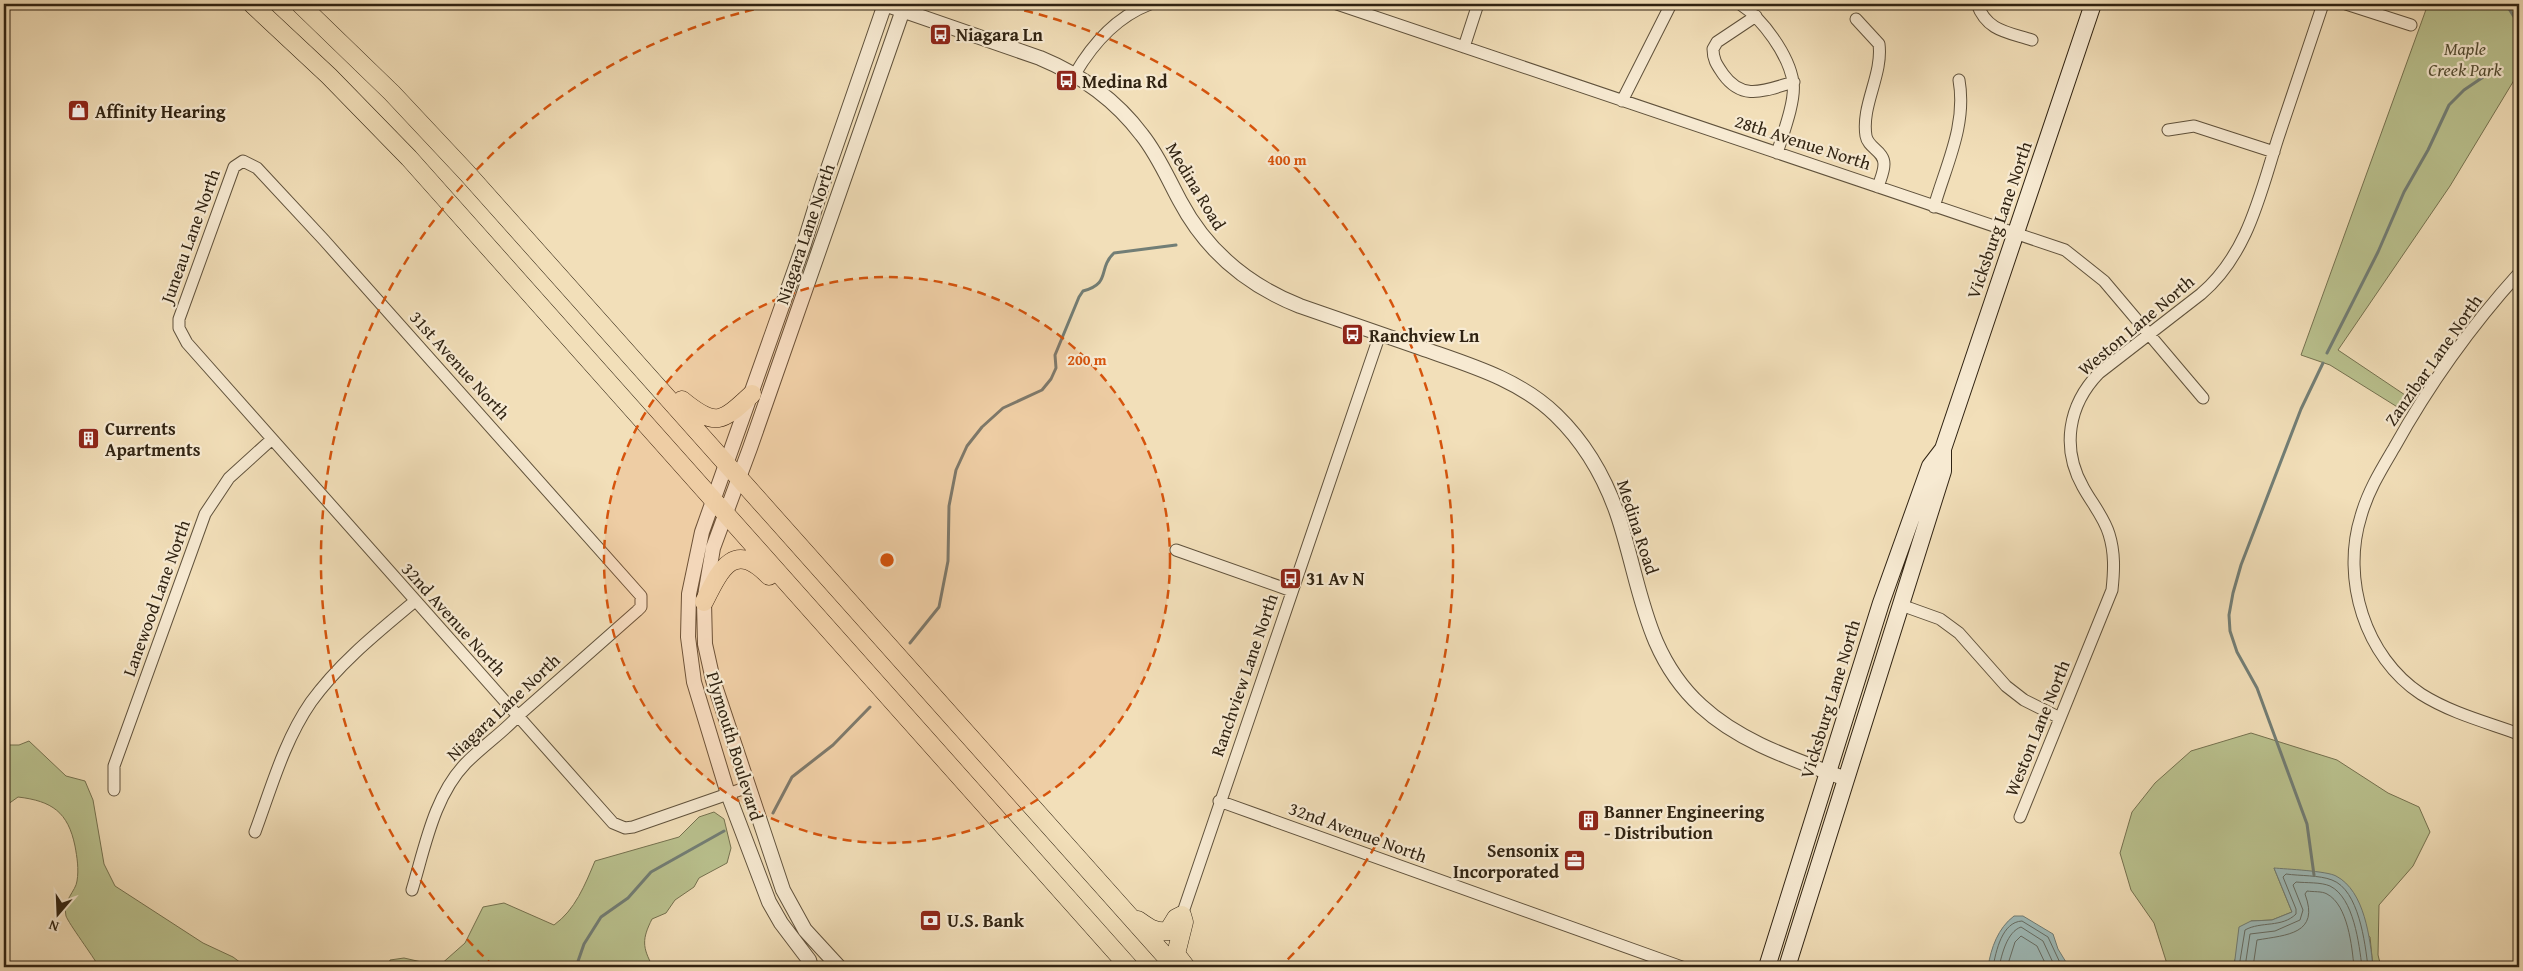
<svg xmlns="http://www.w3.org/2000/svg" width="2523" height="971" font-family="'Gentium Book Plus',serif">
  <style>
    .green { fill: #bac28f; stroke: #757250 }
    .water { fill: #9ebab8; stroke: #727e76 }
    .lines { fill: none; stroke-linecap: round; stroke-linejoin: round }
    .shore { stroke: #676e65; stroke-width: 1 }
    .stream { stroke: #727e76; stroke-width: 3 }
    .minor-casing { stroke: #60523c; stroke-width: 13 }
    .tertiary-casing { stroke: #60523c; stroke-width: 16 }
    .secondary-casing { stroke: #302312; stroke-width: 18 }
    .primary-casing { stroke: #302312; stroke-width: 19 }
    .minor { stroke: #f7ead2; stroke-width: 11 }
    .tertiary { stroke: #f7ead2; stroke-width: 14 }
    .secondary { stroke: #f7ead2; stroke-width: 16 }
    .primary { stroke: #f2dfb9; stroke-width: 18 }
    .ring { fill: none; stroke: #d6540d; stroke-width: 2.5; stroke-dasharray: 9 6 }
    .labels { text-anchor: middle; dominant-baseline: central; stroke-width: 4.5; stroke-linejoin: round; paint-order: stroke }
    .poi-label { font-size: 18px; font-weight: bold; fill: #302312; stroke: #f7ead2; text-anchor: start }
    .park-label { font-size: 18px; font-style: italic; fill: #524b31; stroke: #f7ead2 }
    .street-label { font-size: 18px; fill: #302312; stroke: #f7ead2 }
    .centre { fill: #d6540d; stroke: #f7ead2; stroke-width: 2.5 }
    .ring-label { font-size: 15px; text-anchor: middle; font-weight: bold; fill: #d6540d; stroke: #f7ead2; stroke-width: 4.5; stroke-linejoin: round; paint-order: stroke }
  </style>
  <rect width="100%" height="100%" fill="#f2dfb9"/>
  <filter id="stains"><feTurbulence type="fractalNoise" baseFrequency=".004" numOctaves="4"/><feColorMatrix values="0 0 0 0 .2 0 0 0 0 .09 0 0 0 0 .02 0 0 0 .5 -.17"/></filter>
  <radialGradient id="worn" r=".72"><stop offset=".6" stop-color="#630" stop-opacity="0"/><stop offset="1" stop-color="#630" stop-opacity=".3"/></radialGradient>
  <!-- green -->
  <path class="green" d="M2428,4H2519V72L2450,186L2338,350L2414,401L2407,413L2330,365L2301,355Z
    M2251,733L2337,760L2388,793L2419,807L2430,832L2413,866L2379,905L2378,955L2381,967H2373L2370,937L2274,868L2292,912L2272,920L2251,921L2234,962V967H2168L2154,923L2131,890L2120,853L2132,812L2155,783L2191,751Z
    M29,741L66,776L85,781L93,800L104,864L115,886L203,943L233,957L241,963L237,967H99C93,956 69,924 66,916C62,901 76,891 77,881C79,869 77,857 75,846C68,812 52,801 18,797L4,807V745H19Z
    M714,812L724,819L731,848L727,863L699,878L694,887L675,900L666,913L652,919C642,939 642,947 653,967H388L390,960L404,958L439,966L465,943L483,907L504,903L554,925C575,910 585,885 595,861L679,837L699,817Z"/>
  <!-- water -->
  <path class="water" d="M2274,868C2286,869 2327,871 2336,876C2365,891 2370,939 2373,967H2234L2239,927L2251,921L2272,920L2292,912Z
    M2014,916H2023L2053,934L2058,949L2069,967H1988C1991,948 1998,928 2014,916Z"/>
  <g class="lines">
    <!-- shore -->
    <path class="shore" d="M1993,967C1996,951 2002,922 2022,921L2048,937L2062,967
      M1999,967C2002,954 2007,932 2021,927L2043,941L2055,967
      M2007,967L2015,942L2021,936L2037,946L2047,967
      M2239,967L2245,930C2261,921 2282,928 2296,914V909L2283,877L2286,874C2300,876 2319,875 2332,880C2359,890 2365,943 2368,967
      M2245,967L2250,934L2275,931L2300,920L2303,910L2293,885L2296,882C2306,883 2321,882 2330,886C2354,898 2359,944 2362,967
      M2253,967L2257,940C2287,935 2320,934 2305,894L2307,891C2313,892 2322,891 2327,894C2348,905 2352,947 2354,967"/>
    <!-- stream -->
    <path class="stream" d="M2506,4L2516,20V28
      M2327,353L2378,252L2404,192L2428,150L2449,105L2464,90L2495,69
      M910,643L939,607L948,561L949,506L956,470L967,446L982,427L1003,408L1042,390L1051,379L1056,368L1055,355L1079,297L1083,291C1112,283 1097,269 1114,253L1176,245
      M773,813L792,777L833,745L870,707
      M2314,875L2307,824L2257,688L2237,652L2230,631L2229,615L2233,593L2241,565L2301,409L2323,363
      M576,967L584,944L601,917L628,898L651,872L724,831"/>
    <defs>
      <path id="minor" d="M1337,4L2065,250L2104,281L2203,398
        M1740,4C1762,18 1789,55 1793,82C1796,100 1783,134 1777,153
        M1977,4C1987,31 2007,32 2032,40
        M2346,4L2411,25
        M1756,16L1717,42L1713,49C1713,60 1717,65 1723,74C1743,102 1765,90 1794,82
        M1856,19L1879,44C1883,75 1861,105 1866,136C1868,148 1884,151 1884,164C1884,172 1880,180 1878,187
        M1464,47L1478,4
        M1075,74C1093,43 1116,17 1150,4
        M1622,101L1671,4
        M2168,130L2194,126L2274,152
        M1934,207C1946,165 1967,125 1959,80
        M2519,273C2471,326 2429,385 2394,448C2381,470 2368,491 2361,516C2341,579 2365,657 2421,694C2451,713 2486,722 2519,734
        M1176,550L1292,591
        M1901,605L1940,619L1959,633L2006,686L2024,700L2060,718
        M114,790V766L205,514L229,478L272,439
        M1219,801L1682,967
        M2020,817L2112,590C2114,571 2115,553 2109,534C2104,517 2091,502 2083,487C2061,448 2068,405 2099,373L2201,294C2248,254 2260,194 2278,138C2293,93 2308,49 2323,4
        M255,832C271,789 284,741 311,702C339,663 378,632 415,601
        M412,890C425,847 434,796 466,763C483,746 502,733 518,716L637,611L641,607V596L324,240L257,168L243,161L234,167L179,319V328L187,343L613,823L625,828L633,827L748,787
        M1182,915L1380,334"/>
      <path id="tertiary" d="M884,4L1040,58C1081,75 1115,99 1142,135C1158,155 1168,179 1180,201C1207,252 1247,285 1300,306C1341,320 1381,334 1421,348C1469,365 1519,379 1556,415C1585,443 1604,476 1617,513C1641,583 1643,653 1701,706C1741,743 1796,760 1846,779
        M811,967L809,960L781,923L769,902L728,794L694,682L688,637L689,594L702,532L804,244L822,186L885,4
        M839,967L805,930L783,890L713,680L705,644L704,602L713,548L750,448L905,4"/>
      <path id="secondary" d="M1767,967L1881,603L1930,466L1943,449
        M1787,967L1943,471V449L2093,4"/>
      <path id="primary" d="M252,4L329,76L409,158L1129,967
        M300,4L392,93L467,173L1175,967
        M682,400C716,428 722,422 752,394
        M704,602C720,570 734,539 769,576
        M1138,920C1148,927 1155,933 1168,931L1176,918L1182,915L1184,922L1176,954L1186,967"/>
    </defs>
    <!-- minor casing -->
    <use href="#minor" class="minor-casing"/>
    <!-- tertiary casing -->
    <use href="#tertiary" class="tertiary-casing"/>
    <!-- secondary casing -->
    <use href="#secondary" class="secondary-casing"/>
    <!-- primary casing -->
    <use href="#primary" class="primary-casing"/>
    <!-- minor -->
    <use href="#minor" class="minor"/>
    <!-- tertiary -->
    <use href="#tertiary" class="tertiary"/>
    <!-- secondary -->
    <use href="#secondary" class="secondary"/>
    <!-- primary -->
    <use href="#primary" class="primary"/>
  </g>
  <!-- distance rings -->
  <circle cx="887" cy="560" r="283" fill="#d6540d" fill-opacity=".12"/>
  <g class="ring">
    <circle cx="887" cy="560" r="283"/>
    <path d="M494 967A566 566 0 0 1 779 4M995 4A566 566 0 0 1 1280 967"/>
  </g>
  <!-- icons -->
  <defs>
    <symbol id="bus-square" viewBox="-11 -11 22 22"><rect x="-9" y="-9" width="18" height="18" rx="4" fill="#8f2418" stroke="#f7ead2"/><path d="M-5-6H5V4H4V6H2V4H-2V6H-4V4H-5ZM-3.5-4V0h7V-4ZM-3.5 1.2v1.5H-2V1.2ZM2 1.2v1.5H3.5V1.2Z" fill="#fff"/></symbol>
    <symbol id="shop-square" viewBox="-11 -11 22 22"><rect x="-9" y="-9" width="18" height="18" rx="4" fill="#8f2418" stroke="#f7ead2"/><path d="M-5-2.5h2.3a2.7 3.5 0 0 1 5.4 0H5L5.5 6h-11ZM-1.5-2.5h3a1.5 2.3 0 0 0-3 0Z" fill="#fff"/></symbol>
    <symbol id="building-square" viewBox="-11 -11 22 22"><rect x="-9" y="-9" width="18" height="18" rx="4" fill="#8f2418" stroke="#f7ead2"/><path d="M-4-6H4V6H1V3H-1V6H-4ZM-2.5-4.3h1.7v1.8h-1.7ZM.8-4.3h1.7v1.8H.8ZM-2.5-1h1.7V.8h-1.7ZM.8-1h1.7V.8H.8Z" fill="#fff"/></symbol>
    <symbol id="office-square" viewBox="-11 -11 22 22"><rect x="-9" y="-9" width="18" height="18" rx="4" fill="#8f2418" stroke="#f7ead2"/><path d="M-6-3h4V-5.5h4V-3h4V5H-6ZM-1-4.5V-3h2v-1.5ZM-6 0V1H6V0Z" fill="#fff"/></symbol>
    <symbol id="bank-square" viewBox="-11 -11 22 22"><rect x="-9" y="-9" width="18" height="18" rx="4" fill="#8f2418" stroke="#f7ead2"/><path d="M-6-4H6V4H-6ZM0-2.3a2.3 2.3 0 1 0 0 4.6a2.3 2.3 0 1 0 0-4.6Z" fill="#fff"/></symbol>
  </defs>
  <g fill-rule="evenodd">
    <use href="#bus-square" x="928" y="22" width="25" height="25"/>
    <use href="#bus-square" x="1054" y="68" width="25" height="25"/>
    <use href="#shop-square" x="66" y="98" width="25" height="25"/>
    <use href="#bus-square" x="1340" y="322" width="25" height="25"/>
    <use href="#building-square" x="76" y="426" width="25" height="25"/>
    <use href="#bus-square" x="1278" y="566" width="25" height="25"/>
    <use href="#building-square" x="1576" y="808" width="25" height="25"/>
    <use href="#office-square" x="1562" y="848" width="25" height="25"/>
    <use href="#bank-square" x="918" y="908" width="25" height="25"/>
  </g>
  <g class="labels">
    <!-- poi labels -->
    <g class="poi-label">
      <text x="956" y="34">Niagara Ln</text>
      <text x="1082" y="81">Medina Rd</text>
      <text x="95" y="111">Affinity Hearing</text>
      <text x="1369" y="335">Ranchview Ln</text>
      <text x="105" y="428">Currents<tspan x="105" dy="21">Apartments</tspan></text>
      <text x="1306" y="578">31 Av N</text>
      <text x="1604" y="811">Banner Engineering<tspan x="1604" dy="21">- Distribution</tspan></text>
      <text x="1559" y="850" text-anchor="end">Sensonix<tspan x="1559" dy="21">Incorporated</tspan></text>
      <text x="947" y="920">U.S. Bank</text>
    </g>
    <!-- park labels -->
    <g class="park-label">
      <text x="2465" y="48">Maple<tspan x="2465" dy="21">Creek Park</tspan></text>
    </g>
    <!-- street labels -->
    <g class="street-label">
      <text transform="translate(1803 142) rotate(18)">28th Avenue North</text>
      <text transform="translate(1196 186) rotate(59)">Medina Road</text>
      <text transform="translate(1999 220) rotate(-71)">Vicksburg Lane North</text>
      <text transform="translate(805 234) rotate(-71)">Niagara Lane North</text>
      <text transform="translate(190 236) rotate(-70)">Juneau Lane North</text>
      <text transform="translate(2136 325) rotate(-40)">Weston Lane North</text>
      <text transform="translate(2433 360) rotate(-55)">Zanzibar Lane North</text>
      <text transform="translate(460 365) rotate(48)">31st Avenue North</text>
      <text transform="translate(1638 527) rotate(72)">Medina Road</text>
      <text transform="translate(156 598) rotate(-70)">Lanewood Lane North</text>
      <text transform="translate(454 619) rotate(48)">32nd Avenue North</text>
      <text transform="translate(1244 675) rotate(-71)">Ranchview Lane North</text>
      <text transform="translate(1830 699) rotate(-73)">Vicksburg Lane North</text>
      <text transform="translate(503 707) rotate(-43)">Niagara Lane North</text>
      <text transform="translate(2037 728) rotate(-68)">Weston Lane North</text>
      <text transform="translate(735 746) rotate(73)">Plymouth Boulevard</text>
      <text transform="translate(1358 832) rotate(20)">32nd Avenue North</text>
    </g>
  </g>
  <circle cx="887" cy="560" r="8" class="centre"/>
  <g class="ring-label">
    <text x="1287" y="165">400 m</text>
    <text x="1087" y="365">200 m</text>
  </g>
  <!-- margin -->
  <rect width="2523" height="971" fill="none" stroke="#f2dfb9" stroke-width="20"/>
  <rect x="5" y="5" width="2513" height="961" fill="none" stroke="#302312" stroke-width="2.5"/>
  <rect x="10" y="10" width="2503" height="951" fill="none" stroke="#302312"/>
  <!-- north arrow -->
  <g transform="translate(58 914) rotate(199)" stroke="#f7ead2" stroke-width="4" paint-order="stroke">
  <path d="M0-4L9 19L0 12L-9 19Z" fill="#302312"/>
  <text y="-8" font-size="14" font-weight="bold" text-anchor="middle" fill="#302312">N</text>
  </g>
  <rect width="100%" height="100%" filter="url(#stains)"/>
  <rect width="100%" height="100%" fill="url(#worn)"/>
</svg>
